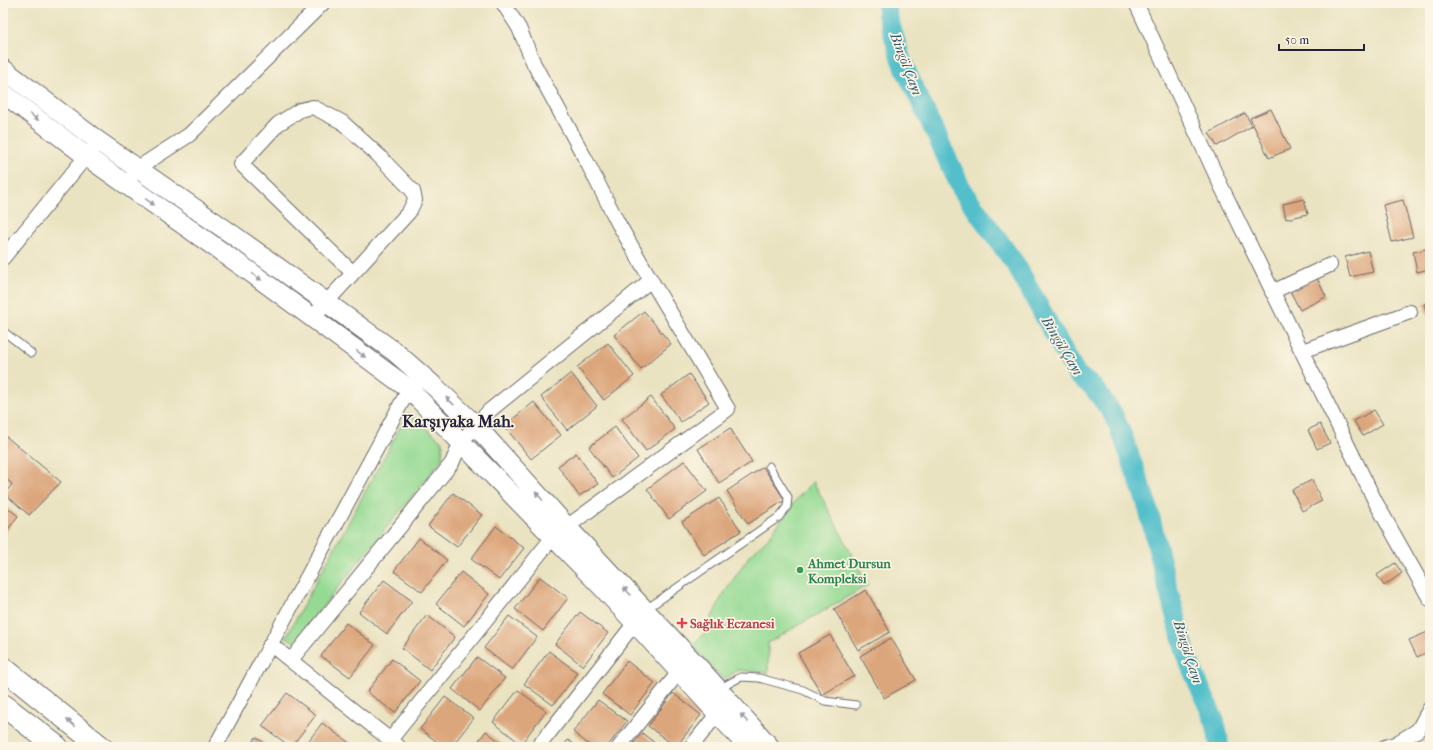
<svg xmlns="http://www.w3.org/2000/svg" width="1433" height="750" font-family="'IM FELL French Canon',serif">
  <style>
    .green { fill: #94da93; stroke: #5b7e67 }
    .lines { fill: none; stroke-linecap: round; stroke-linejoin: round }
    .river { stroke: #52bfcb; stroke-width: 20 }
    .building { fill: #dca67c }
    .lane-casing { stroke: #68666a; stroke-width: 9 }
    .street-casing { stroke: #68666a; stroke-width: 16 }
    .secondary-casing { stroke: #68666a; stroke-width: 21 }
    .highway-casing { stroke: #68666a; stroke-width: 24 }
    .lane { stroke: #fff; stroke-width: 7 }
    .street { stroke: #fff; stroke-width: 14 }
    .secondary { stroke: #fff; stroke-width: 19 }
    .highway { stroke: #fff; stroke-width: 22 }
    .oneway { fill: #9c9ca7 }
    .leisure-dot { fill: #2e9e5b; stroke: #fcf5e5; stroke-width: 1.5 }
    .health-dot { fill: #e0444e; stroke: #fcf5e5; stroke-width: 1.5 }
    .labels { text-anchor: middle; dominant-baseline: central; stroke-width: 3.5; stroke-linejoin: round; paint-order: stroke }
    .leisure-label { font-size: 13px; font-weight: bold; fill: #27864d; stroke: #fcf5e5; text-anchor: start }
    .health-label { font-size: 13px; font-weight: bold; fill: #be3a42; stroke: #fcf5e5; text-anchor: start }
    .water-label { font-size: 14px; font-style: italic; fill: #33596d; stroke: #fcf5e5 }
    .district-label { font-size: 17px; font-weight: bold; fill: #22223b; stroke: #fcf5e5 }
  </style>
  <rect width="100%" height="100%" fill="#fcf5e5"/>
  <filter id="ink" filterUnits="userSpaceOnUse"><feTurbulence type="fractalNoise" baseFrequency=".025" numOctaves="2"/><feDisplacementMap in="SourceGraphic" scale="8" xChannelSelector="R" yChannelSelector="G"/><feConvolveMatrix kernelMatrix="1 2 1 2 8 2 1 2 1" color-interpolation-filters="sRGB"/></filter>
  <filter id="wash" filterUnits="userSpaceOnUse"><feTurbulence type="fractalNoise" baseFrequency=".012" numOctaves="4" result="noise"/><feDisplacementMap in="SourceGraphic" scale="16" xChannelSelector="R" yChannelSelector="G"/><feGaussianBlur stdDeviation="0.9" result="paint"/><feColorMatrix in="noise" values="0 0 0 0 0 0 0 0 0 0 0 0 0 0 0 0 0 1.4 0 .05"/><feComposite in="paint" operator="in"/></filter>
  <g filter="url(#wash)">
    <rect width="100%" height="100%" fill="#eae3c1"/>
    <!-- green -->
    <path class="green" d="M408,413L443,442L442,459L294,642L286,637Z
      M813,481L868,585L768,643V673L738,670L723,680L692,645L705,632L721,598L749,556L769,537L795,501Z"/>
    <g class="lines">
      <!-- river -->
      <path class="river" d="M887,3V13L901,60L962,190L1016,265L1077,375L1093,387L1113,414L1123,437L1147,504L1166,582L1188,660L1215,722L1218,736L1219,747"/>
    </g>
    <g id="blocks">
      <!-- building -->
      <path class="building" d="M1271,109L1290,149L1269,158L1250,118Z
        M1245,113L1252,126L1217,146L1209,133Z
        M1304,199L1308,214L1286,219L1283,204Z
        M1403,200L1413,237L1392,242L1383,205Z
        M1430,248V269L1417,272L1413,252Z
        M1368,251L1373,272L1350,277L1345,257Z
        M1317,278L1326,297L1300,310L1290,291Z
        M1430,302V324L1424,304Z
        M644,311L671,344L641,369L614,335Z
        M608,343L634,376L604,400L577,367Z
        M571,373L597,406L567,430L541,397Z
        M689,374L709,402L681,422L661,395Z
        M651,397L675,429L646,451L622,419Z
        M534,402L561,435L531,459L504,426Z
        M1374,410L1383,424L1363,436L1354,421Z
        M1320,424L1330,443L1317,449L1308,430Z
        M615,427L638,458L612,478L589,447Z
        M730,428L752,462L719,483L698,449Z
        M3,434L61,482L29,515L5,494L12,484L3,476Z
        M576,453L598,484L579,496L558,466Z
        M684,461L707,491L669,519L647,489Z
        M763,467L785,500L748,524L727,491Z
        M1312,480L1322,501L1302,511L1292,490Z
        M453,493L482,515L457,547L428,526Z
        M719,498L741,531L704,555L682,522Z
        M4,505L18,516L3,536V506Z
        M496,526L524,548L499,580L471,559Z
        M419,538L447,560L422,592L394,571Z
        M1395,563L1402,573L1384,586L1377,575Z
        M461,572L489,594L464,626L436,604Z
        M540,577L568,598L543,631L515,609Z
        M384,580L412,601L387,634L359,612Z
        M866,590L890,632L858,650L834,609Z
        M580,612L608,633L583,666L555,644Z
        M427,615L455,637L430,670L402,648Z
        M509,616L537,637L512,670L484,648Z
        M346,623L375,645L350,677L321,656Z
        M1430,631V651L1417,657L1409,640Z
        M830,635L854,676L822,695L798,653Z
        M891,638L916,680L884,698L860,656Z
        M549,651L578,673L553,705L524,684Z
        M477,657L505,678L480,711L452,689Z
        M392,659L420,681L395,713L367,692Z
        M627,661L655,683L630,715L602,694Z
        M518,690L546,711L521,744L493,722Z
        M287,693L316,715L291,747L262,726Z
        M673,693L701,715L676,747L648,726Z
        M445,697L474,718L451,747H444L420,729Z
        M598,700L627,721L607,747H592L573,732Z
        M322,723L351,744L349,747H304Z
        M486,731L506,747H474Z
        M642,733L660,747H631Z
        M256,737L269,747H249Z
        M568,740L578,747H563Z"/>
    </g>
  </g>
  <g filter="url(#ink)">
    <use href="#blocks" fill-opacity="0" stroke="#68666a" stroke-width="1"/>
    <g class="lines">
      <defs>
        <path id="lane" d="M3,331L31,353
          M645,610L779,517L787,507L788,497L769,466
          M725,692L726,685L741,677L759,678L803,690L825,701L856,705"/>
        <path id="street" d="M1136,3L1221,186L1375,501L1430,599
          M133,175L138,168L189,135L323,3
          M3,258L93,148
          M1272,292L1330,265
          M312,318L409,212L415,200L413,191L378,155L342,122L313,107L300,110L278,124L241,164L353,273
          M1302,351L1410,312
          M270,644L399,747
          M291,660L452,463L461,442L489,411L651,280
          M390,740L553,537L728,409L651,280L618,223L586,160L534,64L519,28L503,3
          M215,747L409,389
          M538,747L641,615
          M619,747L679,672
          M691,747L717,714L721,705
          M1385,747L1395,744L1418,730L1430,708"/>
        <path id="secondary" d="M3,69L98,141L233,235L395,352L435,387L476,426L567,527L701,670L770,747
          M3,93L86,156L249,271L409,389L603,588L748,747"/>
        <path id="highway" d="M3,668L101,747
          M3,705L57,747"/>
      </defs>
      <!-- lane casing -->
      <use href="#lane" class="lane-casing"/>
      <!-- street casing -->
      <use href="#street" class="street-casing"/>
      <!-- secondary casing -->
      <use href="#secondary" class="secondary-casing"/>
      <!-- highway casing -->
      <use href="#highway" class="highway-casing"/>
      <!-- lane -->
      <use href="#lane" class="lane"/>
      <!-- street -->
      <use href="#street" class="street"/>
      <!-- secondary -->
      <use href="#secondary" class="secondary"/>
      <!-- highway -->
      <use href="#highway" class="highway"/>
    </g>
    <!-- one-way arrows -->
    <defs><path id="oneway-solid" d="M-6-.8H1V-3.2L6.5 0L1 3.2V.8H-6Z"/></defs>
    <g class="oneway">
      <use href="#oneway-solid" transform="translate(34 117) rotate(37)"/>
      <use href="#oneway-solid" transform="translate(150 202) rotate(35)"/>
      <use href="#oneway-solid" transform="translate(257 277) rotate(36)"/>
      <use href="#oneway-solid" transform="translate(361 354) rotate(37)"/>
      <use href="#oneway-solid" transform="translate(450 401) rotate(-136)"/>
      <use href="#oneway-solid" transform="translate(539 496) rotate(-132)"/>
      <use href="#oneway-solid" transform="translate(627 591) rotate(-133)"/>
      <use href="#oneway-solid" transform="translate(744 718) rotate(-132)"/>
      <use href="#oneway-solid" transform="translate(71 723) rotate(-141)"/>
    </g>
  </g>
  <!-- markers -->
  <circle class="leisure-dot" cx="800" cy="570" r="4"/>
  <path class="health-dot" d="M680 617h4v4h4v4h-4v4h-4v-4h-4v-4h4z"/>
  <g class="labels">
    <!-- leisure labels -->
    <g class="leisure-label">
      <text x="808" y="563">Ahmet Dursun<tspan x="808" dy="15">Kompleksi</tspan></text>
    </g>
    <!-- health labels -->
    <g class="health-label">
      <text x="690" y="623">Sağlık Eczanesi</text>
    </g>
    <!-- water labels -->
    <g class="water-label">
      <text transform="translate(906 64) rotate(69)">Bingöl Çayı</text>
      <text transform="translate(1062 346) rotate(59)">Bingöl Çayı</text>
      <text transform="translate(1188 652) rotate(72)">Bingöl Çayı</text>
    </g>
    <!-- district labels -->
    <g class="district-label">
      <text x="458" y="421">Karşıyaka Mah.</text>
    </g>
  </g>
  <!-- margin -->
  <rect width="1433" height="750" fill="none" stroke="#fcf5e5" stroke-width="16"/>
  <!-- scale -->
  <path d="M1279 44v6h85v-6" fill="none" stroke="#22223b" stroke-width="2"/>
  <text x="1285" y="44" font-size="12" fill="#22223b" stroke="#fcf5e5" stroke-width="3" paint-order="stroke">50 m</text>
</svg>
